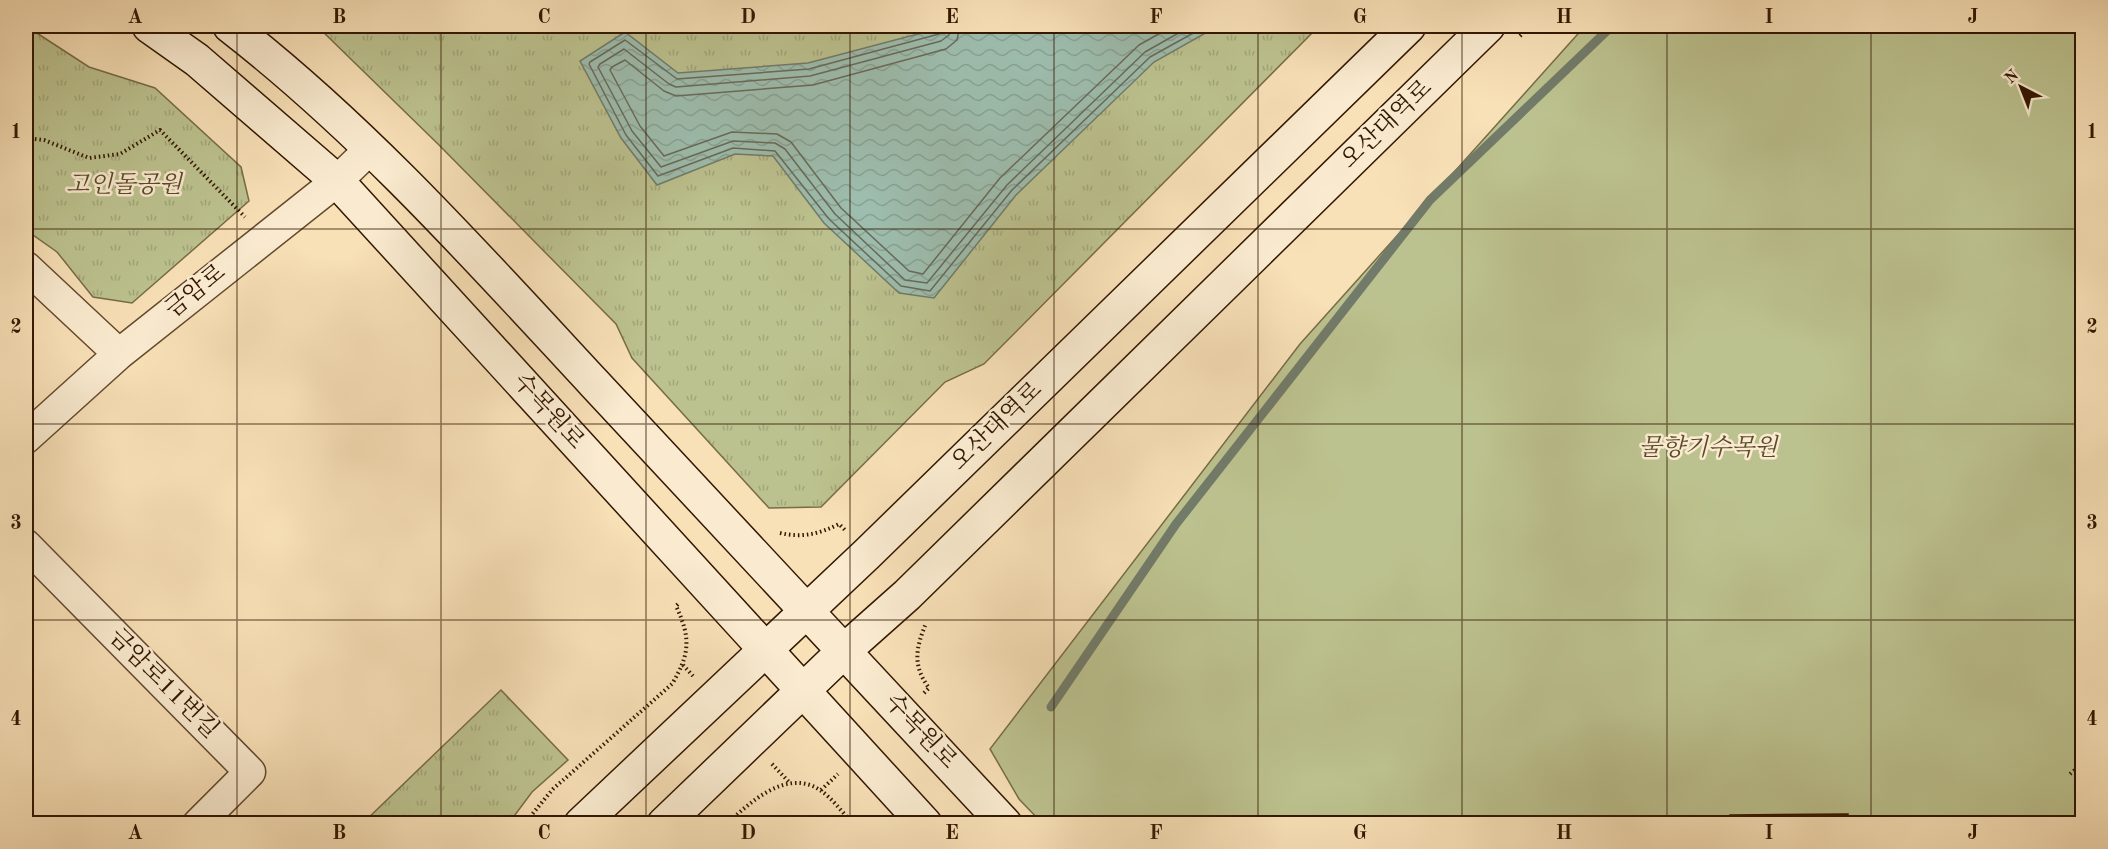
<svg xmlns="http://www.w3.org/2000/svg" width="2108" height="849" font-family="'Old Standard TT','Noto Serif KR',serif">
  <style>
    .grass { fill: url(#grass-tufts); stroke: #776c48; stroke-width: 1.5 }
    .garden { fill: #bcc28f; stroke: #776c48; stroke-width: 1.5 }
    .water { fill: url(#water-waves); stroke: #727b69; stroke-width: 1.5 }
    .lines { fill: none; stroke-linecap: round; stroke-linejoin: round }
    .shore { stroke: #686a58; stroke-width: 1.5 }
    .stream { stroke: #727b69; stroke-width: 9 }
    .building { fill: #e8aa7d; stroke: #321701; stroke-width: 1.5 }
    .street-casing { stroke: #64492e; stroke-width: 33 }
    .secondary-casing { stroke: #321701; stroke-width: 36 }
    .path { stroke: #321701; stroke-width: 4; stroke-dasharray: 1.5 3; stroke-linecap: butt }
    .street { stroke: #faebd0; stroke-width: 30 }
    .secondary { stroke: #faebd0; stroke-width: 33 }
    .grid { fill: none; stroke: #321701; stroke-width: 1.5; stroke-opacity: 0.55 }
    .labels { text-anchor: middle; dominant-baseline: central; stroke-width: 5; stroke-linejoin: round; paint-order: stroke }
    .street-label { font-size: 24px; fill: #321701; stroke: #faebd0 }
    .park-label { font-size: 24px; font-style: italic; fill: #5b4a2c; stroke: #faebd0 }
    .neatline { fill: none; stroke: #321701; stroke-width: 2 }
    .grid-label { font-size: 20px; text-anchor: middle; font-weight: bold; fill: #321701 }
  </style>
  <defs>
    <pattern id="grass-tufts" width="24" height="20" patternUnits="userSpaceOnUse" patternTransform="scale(1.5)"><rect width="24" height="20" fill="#bcc28f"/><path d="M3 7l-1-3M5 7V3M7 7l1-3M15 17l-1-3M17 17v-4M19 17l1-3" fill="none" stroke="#a2a67a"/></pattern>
    <pattern id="water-waves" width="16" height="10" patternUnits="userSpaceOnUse" patternTransform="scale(1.5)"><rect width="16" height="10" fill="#9dbdae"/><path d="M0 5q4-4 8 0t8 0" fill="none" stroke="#88a294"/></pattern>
  </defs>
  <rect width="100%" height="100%" fill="#f8e0b7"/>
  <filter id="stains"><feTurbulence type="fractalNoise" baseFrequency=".00333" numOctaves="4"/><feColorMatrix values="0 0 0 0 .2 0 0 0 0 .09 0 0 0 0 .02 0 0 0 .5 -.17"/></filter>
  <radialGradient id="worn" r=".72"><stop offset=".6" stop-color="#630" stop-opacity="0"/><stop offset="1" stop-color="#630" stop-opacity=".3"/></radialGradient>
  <!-- grass -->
  <path class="grass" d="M26,26L89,67L155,88L241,167L249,201L132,303L93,297L57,252L26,230Z
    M317,26H1319L984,364L945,382L821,507L769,508L632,358L616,324L438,144Z
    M501,690L568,760L532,792L509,823H363Z"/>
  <!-- garden -->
  <path class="garden" d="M1585,26H2082V823H1042L1019,799L990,749L1300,344Z"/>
  <!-- water -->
  <path class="water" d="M948,26H1218L1154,62L1016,195L934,298L899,293L824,223L773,156L735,154L657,185L621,138L580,61L625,32L678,73L808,63Z"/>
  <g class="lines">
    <!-- shore -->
    <path class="shore" d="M944,26L943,31L939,34L809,69L677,79L625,40L590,62L589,64L626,135L658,176L733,148L775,151L829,219L901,286L930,291L1012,190L1150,57L1206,26
      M951,26L949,35L941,41L810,76L676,87L669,84L624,49L600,64L598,67L632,131L661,167L733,141L775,143L785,149L835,214L905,280L927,283L1007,185L1145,52L1191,26
      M960,26L957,40L946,49L813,85L676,96L664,91L625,60L612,67L610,70L640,126L664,156L732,132L777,134L791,142L841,208L909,271L923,274L1000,178L1139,45L1173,26"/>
    <!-- stream -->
    <path class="stream" d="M1051,707L1176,524L1430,200L1612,26"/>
  </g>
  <!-- building -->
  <path class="building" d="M1848,814V824H1730V815Z"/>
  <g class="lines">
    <defs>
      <path id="street" d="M26,267L119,354
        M26,438L119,354L337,181L370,149
        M26,545L250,772L198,824"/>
      <path id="secondary" d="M149,26L197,60L337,181L925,824
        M230,26C364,130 478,258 593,382C730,529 868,676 1005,824
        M581,824L867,554L1409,26
        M664,824L844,651L907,595L1488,26"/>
    </defs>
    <!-- street casing -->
    <use href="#street" class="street-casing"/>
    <!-- secondary casing -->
    <use href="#secondary" class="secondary-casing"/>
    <!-- path -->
    <path class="path" d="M1520,36L1530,26
      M26,138L44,140L89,158L120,154L160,130L245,217
      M780,533C802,538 819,534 839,524L845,530
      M683,665L693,676
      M924,693L929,688C912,665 916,648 926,623
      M772,764L790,783
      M2070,774L2082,764
      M821,790L838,774
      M524,824L553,789L672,684C690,654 691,638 676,606L679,603
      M727,824C750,802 787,768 820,790C832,798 843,813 853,824"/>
    <!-- street -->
    <use href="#street" class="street"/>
    <!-- secondary -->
    <use href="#secondary" class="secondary"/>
  </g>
  <!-- grid -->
  <path class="grid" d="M237,26V824M441,26V824M646,26V824M850,26V824M1054,26V824M1258,26V824M1462,26V824M1667,26V824M1871,26V824M26,229H2082M26,424H2082M26,620H2082"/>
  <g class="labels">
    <!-- street labels -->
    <g class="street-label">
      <text transform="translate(1387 125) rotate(-44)">오산대역로</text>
      <text transform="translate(196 292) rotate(-39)">금암로</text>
      <text transform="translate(548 412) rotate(48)">수목원로</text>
      <text transform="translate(997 427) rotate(-44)">오산대역로</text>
      <text transform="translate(163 684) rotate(45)">금암로11번길</text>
      <text transform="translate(920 732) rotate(47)">수목원로</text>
    </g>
    <!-- park labels -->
    <g class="park-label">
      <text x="124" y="186">고인돌공원</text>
      <text x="1708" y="449">물향기수목원</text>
    </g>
  </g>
  <!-- margin -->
  <rect width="2108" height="849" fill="none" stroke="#f8e0b7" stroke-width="66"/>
  <!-- north arrow -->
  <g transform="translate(2021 87) rotate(318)" stroke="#faebd0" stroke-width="4.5" paint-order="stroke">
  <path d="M0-4.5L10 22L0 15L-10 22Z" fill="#321701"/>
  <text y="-9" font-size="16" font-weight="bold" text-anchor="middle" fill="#321701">N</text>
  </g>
  <rect x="33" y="33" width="2042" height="783" class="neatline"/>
  <g class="grid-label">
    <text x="135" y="23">A</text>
    <text x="339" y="23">B</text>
    <text x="544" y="23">C</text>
    <text x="748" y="23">D</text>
    <text x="952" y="23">E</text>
    <text x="1156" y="23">F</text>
    <text x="1360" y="23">G</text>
    <text x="1564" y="23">H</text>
    <text x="1769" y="23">I</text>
    <text x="1973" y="23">J</text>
    <text x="16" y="138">1</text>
    <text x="2092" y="138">1</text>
    <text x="16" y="333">2</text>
    <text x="2092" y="333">2</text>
    <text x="16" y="529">3</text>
    <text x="2092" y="529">3</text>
    <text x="16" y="725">4</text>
    <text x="2092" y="725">4</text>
    <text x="135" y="839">A</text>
    <text x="339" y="839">B</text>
    <text x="544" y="839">C</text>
    <text x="748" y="839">D</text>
    <text x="952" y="839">E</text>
    <text x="1156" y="839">F</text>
    <text x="1360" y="839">G</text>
    <text x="1564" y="839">H</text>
    <text x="1769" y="839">I</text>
    <text x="1973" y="839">J</text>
  </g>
  <rect width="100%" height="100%" filter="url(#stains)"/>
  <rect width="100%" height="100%" fill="url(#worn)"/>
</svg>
